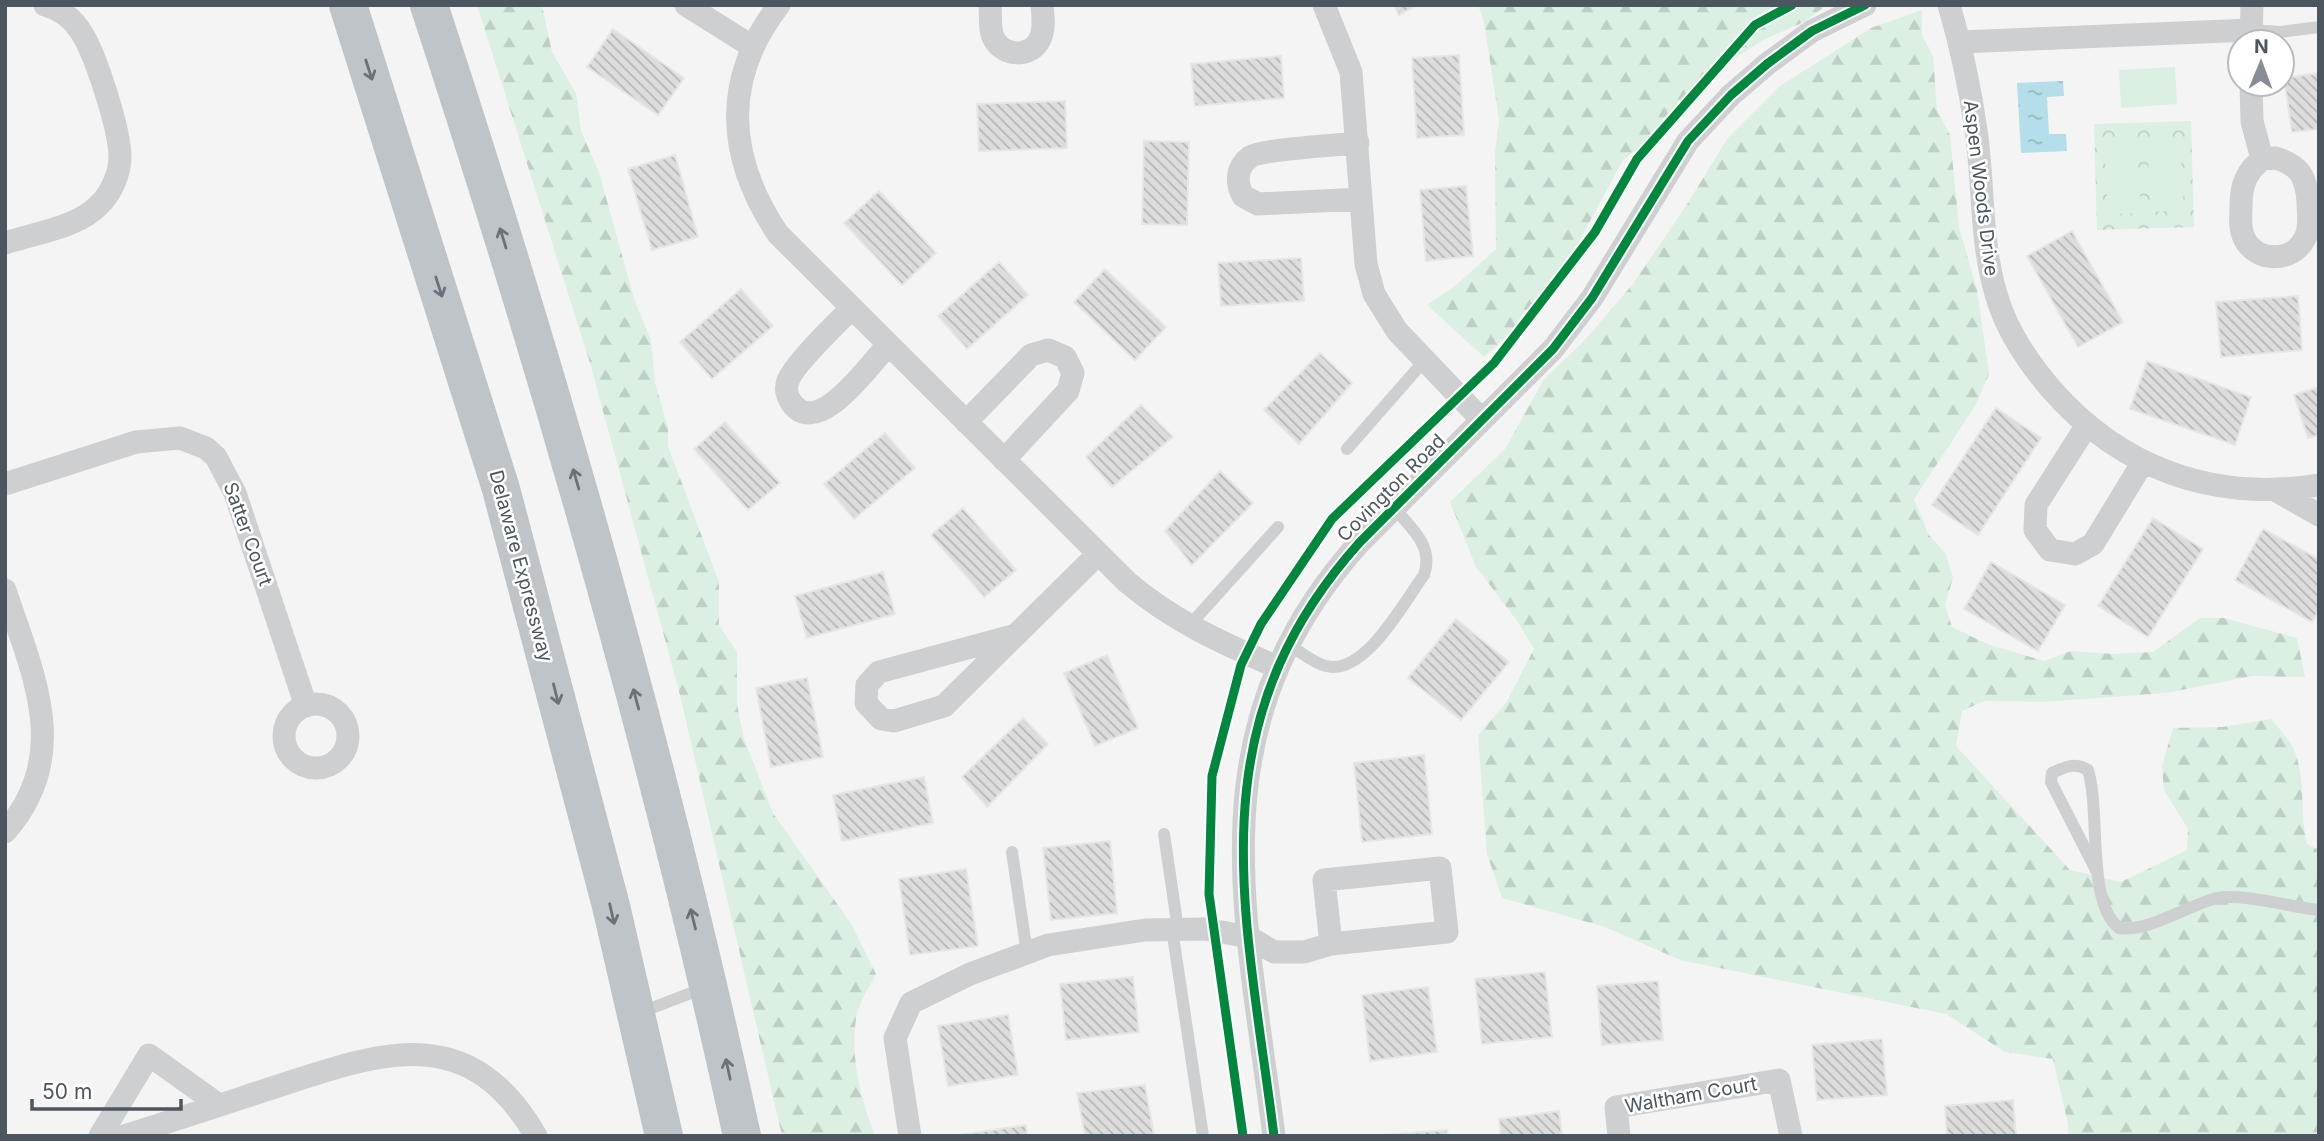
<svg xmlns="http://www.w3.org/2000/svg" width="2324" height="1141" font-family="Inter,sans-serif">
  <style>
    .forest { fill: url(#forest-firs) }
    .park { fill: url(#park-crowns) }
    .garden { fill: #dbf0e3 }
    .water { fill: url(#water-ripples) }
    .building { fill: url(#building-back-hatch); stroke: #e5e6e6; stroke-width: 2 }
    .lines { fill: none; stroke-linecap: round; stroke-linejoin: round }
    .lane { stroke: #cecfd1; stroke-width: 12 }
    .street { stroke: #cecfd1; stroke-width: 23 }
    .highway { stroke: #bfc4c8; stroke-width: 38 }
    .cycleway-casing { stroke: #fff; stroke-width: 13 }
    .cycleway { stroke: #00873e; stroke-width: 9 }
    .oneway { stroke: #697279 }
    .labels { text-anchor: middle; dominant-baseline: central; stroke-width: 5; stroke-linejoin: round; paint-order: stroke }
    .street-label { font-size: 19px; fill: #4c565f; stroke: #fff }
  </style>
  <defs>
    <pattern id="forest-firs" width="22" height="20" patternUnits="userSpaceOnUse" patternTransform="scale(1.75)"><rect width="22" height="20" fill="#dbf0e3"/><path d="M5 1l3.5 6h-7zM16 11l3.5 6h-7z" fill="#bed0c5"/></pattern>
    <pattern id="park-crowns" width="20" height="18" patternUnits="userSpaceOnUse" patternTransform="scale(1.75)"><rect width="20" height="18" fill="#dbf0e3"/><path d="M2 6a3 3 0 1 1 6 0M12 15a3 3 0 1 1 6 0" fill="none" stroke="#bed0c5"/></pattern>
    <pattern id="water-ripples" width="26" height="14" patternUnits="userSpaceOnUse" patternTransform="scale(1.75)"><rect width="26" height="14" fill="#b4dfea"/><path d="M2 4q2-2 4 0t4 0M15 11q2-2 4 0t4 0" fill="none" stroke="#95b8c1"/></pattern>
    <pattern id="building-back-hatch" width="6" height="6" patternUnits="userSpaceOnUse" patternTransform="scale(1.75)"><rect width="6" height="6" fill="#ddddde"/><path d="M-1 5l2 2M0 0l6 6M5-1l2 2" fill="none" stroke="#b5b6b7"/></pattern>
  </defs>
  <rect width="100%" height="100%" fill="#f4f4f4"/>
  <!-- forest -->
  <path class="forest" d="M477,5H542L552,52L576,93L581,131L599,172L635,302L651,340L655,383L668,427V446L719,582V625L737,652V704L744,739L760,780L773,813L852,925L876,974C869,988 858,1004 856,1019C850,1058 861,1100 875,1136H782L680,695L590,363Z
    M1478,5H1827L1804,22L1763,40L1714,72L1680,117L1623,160L1561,275L1536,310L1484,357L1427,305L1455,286L1496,249L1495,152L1499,120L1484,22Z
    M1922,10V35L1933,56L1937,110L1950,135L1959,227L1977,290L1989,374L1975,406L1914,499L1929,535L1946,554L1953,578L1945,605L1952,627L1987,644L2044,661L2071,651L2115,654L2153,652L2200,618H2224L2297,638L2305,677L2253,676L2166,693L2043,702L1984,701L1962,711L1956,746L2070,870L2121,882L2187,850L2188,829L2164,790L2162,766L2173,728L2222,727L2271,719C2278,728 2287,736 2292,746C2307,774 2299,813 2307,844L2319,850V1136H2068V1124L2053,1059L2005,1052L1946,1014L1680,960L1605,927L1502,898L1487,854L1478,735L1506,703L1534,649L1518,622L1476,567L1450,502L1505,449L1544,379L1583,342L1633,284L1688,203L1727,139L1780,86L1871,28Z"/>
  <!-- park -->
  <path class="park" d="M2191,121L2194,227L2097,230L2094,124Z"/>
  <!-- garden -->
  <path class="garden" d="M2175,67L2177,104L2121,108L2119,70Z
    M2180,139L2184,210L2151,212L2147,141Z
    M2137,141L2141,213L2108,214L2104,143Z"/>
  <!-- water -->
  <path class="water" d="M2063,81L2064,96L2047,97L2049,134H2066L2067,151L2021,153L2017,83Z"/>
  <!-- building -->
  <path class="building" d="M1394,5H1417L1399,15Z
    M613,29L684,78L658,115L587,67Z
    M1459,55L1464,135L1417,138L1412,58Z
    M1281,56L1284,98L1195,106L1191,64Z
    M2319,73V129L2292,132L2284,78Z
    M1065,101L1067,148L979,151L977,104Z
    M1144,141L1189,142L1187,225L1142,224Z
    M675,155L698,237L652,250L628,169Z
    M1466,186L1473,256L1426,261L1420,190Z
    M879,191L936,253L902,285L844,223Z
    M2072,231L2123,322L2078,347L2027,256Z
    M1301,258L1304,301L1221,306L1218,263Z
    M999,262L1028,295L967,349L938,316Z
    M1105,269L1166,327L1135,360L1074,302Z
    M741,289L773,326L712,379L680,342Z
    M2298,296L2302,350L2221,357L2216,302Z
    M1320,353L1352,383L1299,444L1264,410Z
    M2147,361L2251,397L2235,445L2130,409Z
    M2319,387V435L2308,438L2294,395Z
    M1141,405L1173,437L1112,487L1086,457Z
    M1996,408L2041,438L1978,535L1932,505Z
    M725,422L780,483L748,510L694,449Z
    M885,433L915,468L854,519L824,484Z
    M1220,471L1253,503L1192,565L1165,531Z
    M963,508L1016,570L984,597L931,535Z
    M2153,518L2203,549L2148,637L2098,606Z
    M2263,529L2319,559V610L2312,622L2235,580Z
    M1991,562L2065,605L2038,651L1964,609Z
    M883,572L895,614L807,638L795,596Z
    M1456,619L1509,662L1461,720L1408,678Z
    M1107,655L1138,728L1095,746L1064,673Z
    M807,678L823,757L771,767L756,688Z
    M1023,718L1048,744L987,807L962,777Z
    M1424,755L1432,834L1362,842L1354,763Z
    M924,777L933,823L842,841L833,795Z
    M1110,841L1117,913L1051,920L1043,848Z
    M966,869L978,946L910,955L899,879Z
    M1545,972L1552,1037L1482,1044L1475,979Z
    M1133,977L1139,1032L1066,1040L1060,984Z
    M1658,981L1663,1040L1602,1045L1597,986Z
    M1428,987L1437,1052L1370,1061L1362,995Z
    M1008,1015L1018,1075L948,1086L938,1026Z
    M1882,1039L1887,1095L1817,1100L1812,1045Z
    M1145,1085L1154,1136H1085L1077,1093Z
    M2013,1100L2016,1136H1947L1945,1106Z
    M1559,1111L1562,1136H1501L1499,1119Z
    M1026,1125L1027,1136H958V1135Z
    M1447,1130L1448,1136H1384V1135Z"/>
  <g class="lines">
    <!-- lane -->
    <path class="lane" d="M2252,30L2280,32L2319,27
      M1347,449L1425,360
      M1188,627L1278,527
      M1288,644C1299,651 1313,663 1326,666C1365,676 1403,603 1424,575C1434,546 1412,529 1394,508
      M1164,834L1178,929
      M1012,852L1027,953
      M2097,872L2051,782L2052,773C2065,767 2074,762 2088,770C2101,813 2086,902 2119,928C2147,933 2188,905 2217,898C2241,893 2291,907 2319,910
      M1172,929L1203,1136
      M639,1013L704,988"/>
    <!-- street -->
    <path class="street" d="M686,5L753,47
      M779,5C721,80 727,158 778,234L1127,582C1173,621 1222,643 1277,667
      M990,5C991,16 989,30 994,39C1004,57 1031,58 1040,39C1045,28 1043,16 1042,5
      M1324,5L1351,72L1366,264L1374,294L1397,331L1482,420
      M1949,5C1961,46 1970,88 1976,130C1984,185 1980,240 1996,294C2006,330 2027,361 2051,389C2121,469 2214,502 2319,485
      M1960,42L2252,30
      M2251,42L2252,5
      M2251,84L2252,121L2262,159
      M1358,143C1339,145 1262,149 1250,157C1236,167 1236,183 1243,196L1258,204L1361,199
      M2276,158C2299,166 2306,175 2308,201C2308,213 2311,227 2305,238C2293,263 2256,263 2244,238C2239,227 2241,217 2241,206C2241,185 2246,172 2262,159Z
      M5,243C35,233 77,228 99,205C111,194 120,173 120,157C120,131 95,50 79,29C71,17 59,9 45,5
      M852,308C838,322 793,365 788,381C785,388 787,396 791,402C817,441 870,364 888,345
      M966,422L1031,355L1048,350L1065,357L1073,373L1068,391L1004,460
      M2087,425L2036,505L2035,530L2050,550L2075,554L2093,544L2143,462
      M5,484L136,442L180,438L206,448L216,457L235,493L306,706
      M2275,490L2319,515
      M5,590C33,675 73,755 5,832
      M1012,636L879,672L867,685L866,703L881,719L894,721L944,706L1098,554
      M284 736a32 32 0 1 1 64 0a32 32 0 1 1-64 0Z
      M100,1136L149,1055L219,1105
      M124,1136C175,1120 226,1103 278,1086C382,1052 469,1020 536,1136
      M910,1136L895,1038L911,1003L970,974L1048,945L1145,930L1205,929L1249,937L1274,952H1304L1331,944L1447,932L1440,868L1324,880L1331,944
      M1274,1136C1246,912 1193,728 1360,542L1553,349L1592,298L1688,141L1731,95L1767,64L1812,31L1865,5
      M1619,1136L1616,1107L1779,1080L1791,1136"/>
    <!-- highway -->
    <path class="highway" d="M348,5L501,489L611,906L664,1136
      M429,5C551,377 659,753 742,1136"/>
    <defs>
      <path id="cycleway" d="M1243,1136L1209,894L1212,776L1241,665L1261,624L1332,519L1494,363L1595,232L1637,159L1755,25L1792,5
        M1274,1136C1246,912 1193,728 1360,542L1553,349L1592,298L1688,141L1731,95L1767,64L1812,31L1865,5"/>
    </defs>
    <!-- cycleway casing -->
    <use href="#cycleway" class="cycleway-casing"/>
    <!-- cycleway -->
    <use href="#cycleway" class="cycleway"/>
  </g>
  <!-- one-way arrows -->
  <defs><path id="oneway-shaft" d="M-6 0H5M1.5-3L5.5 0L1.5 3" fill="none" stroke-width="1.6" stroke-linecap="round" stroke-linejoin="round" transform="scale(1.75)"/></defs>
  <g class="oneway">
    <use href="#oneway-shaft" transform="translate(369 70) rotate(72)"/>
    <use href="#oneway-shaft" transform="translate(503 238) rotate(-107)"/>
    <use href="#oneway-shaft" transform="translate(439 287) rotate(72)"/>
    <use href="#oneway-shaft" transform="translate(576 479) rotate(-106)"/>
    <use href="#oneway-shaft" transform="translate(556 694) rotate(76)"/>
    <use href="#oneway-shaft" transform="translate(636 699) rotate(-105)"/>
    <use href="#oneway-shaft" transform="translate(612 914) rotate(77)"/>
    <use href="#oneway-shaft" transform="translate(693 919) rotate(-104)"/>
    <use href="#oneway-shaft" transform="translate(728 1069) rotate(-102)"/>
  </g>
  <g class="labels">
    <!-- street labels -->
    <g class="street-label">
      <text transform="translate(1981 188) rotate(83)">Aspen Woods Drive</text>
      <text transform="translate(1391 488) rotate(-45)">Covington Road</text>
      <text transform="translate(248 534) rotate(70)">Satter Court</text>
      <text transform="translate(521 566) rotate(75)">Delaware Expressway</text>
      <text transform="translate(1691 1095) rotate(-10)">Waltham Court</text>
    </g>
  </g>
  <!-- border -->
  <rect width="2324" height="1141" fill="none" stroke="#4c565f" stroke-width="14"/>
  <!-- north arrow -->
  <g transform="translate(2261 63) rotate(1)"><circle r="33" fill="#ffffff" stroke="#b7bbbf" stroke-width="2"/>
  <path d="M0-5L12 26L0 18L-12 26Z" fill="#878d93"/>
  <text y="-10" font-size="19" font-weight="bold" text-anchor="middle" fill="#4c565f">N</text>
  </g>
  <!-- scale -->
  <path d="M32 1099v10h149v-10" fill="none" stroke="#4c565f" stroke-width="3.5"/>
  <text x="42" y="1099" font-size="21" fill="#4c565f" stroke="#ffffff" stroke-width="5" paint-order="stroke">50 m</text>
</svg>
